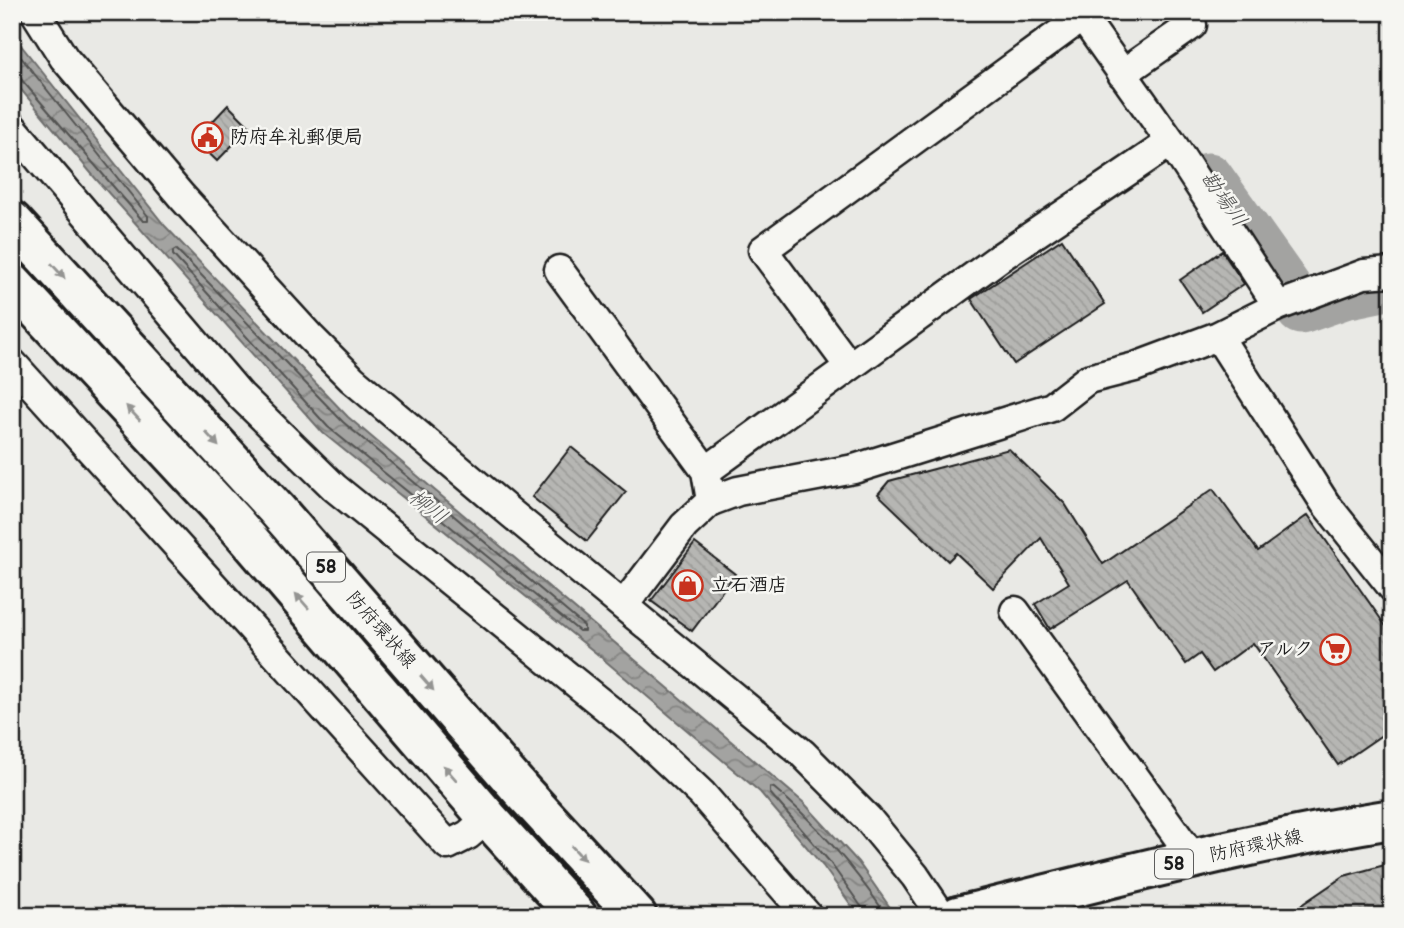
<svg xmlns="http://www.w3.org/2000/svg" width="1404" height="928" font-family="'Balsamiq Sans','Klee One',sans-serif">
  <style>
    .water { fill: url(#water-waves); stroke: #6d6d6c; stroke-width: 2 }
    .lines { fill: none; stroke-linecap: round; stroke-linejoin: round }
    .shore { stroke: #525251; stroke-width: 2 }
    .river { stroke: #a3a3a1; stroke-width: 51 }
    .building { fill: url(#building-back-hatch); stroke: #1c1c1c; stroke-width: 2 }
    .street-casing { stroke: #1c1c1c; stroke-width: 33 }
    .primary-casing { stroke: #1c1c1c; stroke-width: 44 }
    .street { stroke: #f6f6f2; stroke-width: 28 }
    .primary { stroke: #f6f6f2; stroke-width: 38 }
    .oneway { fill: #949492 }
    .labels { text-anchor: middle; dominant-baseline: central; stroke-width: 5; stroke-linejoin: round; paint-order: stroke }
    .shield { fill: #f6f6f2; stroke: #5d5d5c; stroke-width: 2 }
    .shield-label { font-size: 18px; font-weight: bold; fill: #1c1c1c }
    .poi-label { font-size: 19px; font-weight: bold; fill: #1c1c1c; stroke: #f6f6f2; text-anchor: start }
    .street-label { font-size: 19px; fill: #1c1c1c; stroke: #f6f6f2 }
    .water-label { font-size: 21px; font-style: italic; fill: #525251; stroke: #f6f6f2 }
  </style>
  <defs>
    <pattern id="water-waves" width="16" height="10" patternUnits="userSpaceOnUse" patternTransform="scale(1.75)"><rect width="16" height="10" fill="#a3a3a1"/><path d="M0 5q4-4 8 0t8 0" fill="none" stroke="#848482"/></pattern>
    <pattern id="building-back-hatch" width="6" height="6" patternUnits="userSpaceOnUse" patternTransform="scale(1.75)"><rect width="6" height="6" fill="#b6b6b3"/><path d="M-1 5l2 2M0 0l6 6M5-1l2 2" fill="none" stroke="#9c9c99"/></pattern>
  </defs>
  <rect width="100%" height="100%" fill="#e9e9e5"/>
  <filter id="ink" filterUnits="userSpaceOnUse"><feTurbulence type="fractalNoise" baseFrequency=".0143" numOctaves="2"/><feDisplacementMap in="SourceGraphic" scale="14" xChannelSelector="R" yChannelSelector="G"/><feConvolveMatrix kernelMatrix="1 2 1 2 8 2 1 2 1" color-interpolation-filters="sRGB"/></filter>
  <g filter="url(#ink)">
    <!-- water -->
    <path class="water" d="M12,34L165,226L348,417L804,803L858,862L896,916H859L823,866L760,792L596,653L323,433L96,179L12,79Z"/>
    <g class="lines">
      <!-- shore -->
      <path class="shore" d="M12,46L148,216V221H143L20,78L12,75
        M176,249L343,422L584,626V631H579L328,427L173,255V251Z
        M864,916L863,909L829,861L770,793V787L774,788C819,825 854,868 887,916"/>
      <!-- river -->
      <path class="river" d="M1208,178L1301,309L1344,294L1392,284"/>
    </g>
    <!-- building -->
    <path class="building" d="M228,105L250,127L217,161L195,140Z
      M1062,239L1105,304L1014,364L971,299Z
      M1222,251L1244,284L1202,312L1180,280Z
      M571,447L626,492L587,541L532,497Z
      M1009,449L1065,504L1103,564L1213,489L1258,551L1308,515L1392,635V728L1338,765L1253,643L1213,672L1200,654L1186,664L1128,580L1050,629L1035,604L1069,583L1041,538L993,588L956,553L948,561L878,494L889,481Z
      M695,543L735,574L692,631L651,601Z
      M1392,863V916H1285L1344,876Z"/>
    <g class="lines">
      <defs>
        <path id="street" d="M35,12L64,58L182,197L310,337L352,379L512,514L802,753L868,819L915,876L942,916
          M1079,12L1171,142L1278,306
          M1122,74L1192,25
          M12,127L240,395L335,488L633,729L702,794L808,916
          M559,270L706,471L711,501L684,526L624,605
          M1218,336L1325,503L1392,587
          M12,363L448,845L468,835L488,818
          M849,366L763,250L1082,17
          M706,471L999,258L1171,142
          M711,501L738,491L854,469L1052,407L1088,379L1135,367L1218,336L1278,306L1364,274L1392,272
          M1015,611L1194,859"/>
        <path id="primary" d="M12,221L276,509L521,790L637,916
          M12,283L233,521L488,818L577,916
          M958,916C1102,881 1246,842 1392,819"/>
      </defs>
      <!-- street casing -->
      <use href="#street" class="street-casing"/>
      <!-- primary casing -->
      <use href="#primary" class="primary-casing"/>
      <!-- street -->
      <use href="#street" class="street"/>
      <!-- primary -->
      <use href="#primary" class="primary"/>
    </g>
    <!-- one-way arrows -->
    <defs><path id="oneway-solid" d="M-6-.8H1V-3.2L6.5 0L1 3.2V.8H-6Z" transform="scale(1.75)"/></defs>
    <g class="oneway">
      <use href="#oneway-solid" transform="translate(58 271) rotate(48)"/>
      <use href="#oneway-solid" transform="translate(133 413) rotate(-133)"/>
      <use href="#oneway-solid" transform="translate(212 439) rotate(48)"/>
      <use href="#oneway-solid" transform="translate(302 601) rotate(-131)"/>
      <use href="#oneway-solid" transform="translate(427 683) rotate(49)"/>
      <use href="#oneway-solid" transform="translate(450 773) rotate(-131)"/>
      <use href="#oneway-solid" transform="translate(578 853) rotate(47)"/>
    </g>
  </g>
  <!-- icons -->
  <defs>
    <symbol id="civic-ring" viewBox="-11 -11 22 22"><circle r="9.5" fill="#f6f6f2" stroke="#c8321e" stroke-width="1.5"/><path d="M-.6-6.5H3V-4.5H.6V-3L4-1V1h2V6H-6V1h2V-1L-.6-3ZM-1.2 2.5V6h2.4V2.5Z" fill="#c8321e"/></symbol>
    <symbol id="shop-ring" viewBox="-11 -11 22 22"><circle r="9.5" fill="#f6f6f2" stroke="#c8321e" stroke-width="1.5"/><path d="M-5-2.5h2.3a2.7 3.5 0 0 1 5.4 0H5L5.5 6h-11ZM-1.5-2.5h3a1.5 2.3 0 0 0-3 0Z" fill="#c8321e"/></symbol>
    <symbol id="supermarket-ring" viewBox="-11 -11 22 22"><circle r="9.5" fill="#f6f6f2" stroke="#c8321e" stroke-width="1.5"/><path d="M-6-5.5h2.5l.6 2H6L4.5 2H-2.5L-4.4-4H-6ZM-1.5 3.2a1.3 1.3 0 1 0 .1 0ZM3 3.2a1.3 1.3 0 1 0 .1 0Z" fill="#c8321e"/></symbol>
  </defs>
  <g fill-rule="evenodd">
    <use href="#civic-ring" x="190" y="120" width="35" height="35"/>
    <use href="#shop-ring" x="670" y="568" width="35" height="35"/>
    <use href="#supermarket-ring" x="1318" y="632" width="35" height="35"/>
  </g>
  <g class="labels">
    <!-- shield labels -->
    <g class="shield">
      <rect x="307" y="552.5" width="38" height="29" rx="5"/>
      <rect x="1155" y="849.5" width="38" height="29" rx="5"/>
    </g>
    <g class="shield-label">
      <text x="326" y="567">58</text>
      <text x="1174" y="864">58</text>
    </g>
    <!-- poi labels -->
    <g class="poi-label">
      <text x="230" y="137">防府牟礼郵便局</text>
      <text x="711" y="585">立石酒店</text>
      <text x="1313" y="649" text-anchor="end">アルク</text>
    </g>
    <!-- street labels -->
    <g class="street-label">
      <text transform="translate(381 630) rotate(49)">防府環状線</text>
      <text transform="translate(1256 846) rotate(-12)">防府環状線</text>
    </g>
    <!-- water labels -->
    <g class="water-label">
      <text transform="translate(1224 199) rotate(55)">勘場川</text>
      <text transform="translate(428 507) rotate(38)">柳川</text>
    </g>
  </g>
  <!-- margin -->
  <rect width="1404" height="928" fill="none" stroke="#f6f6f2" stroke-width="42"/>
  <rect x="21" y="21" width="1362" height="886" fill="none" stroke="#1c1c1c" stroke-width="2.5" filter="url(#ink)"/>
</svg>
